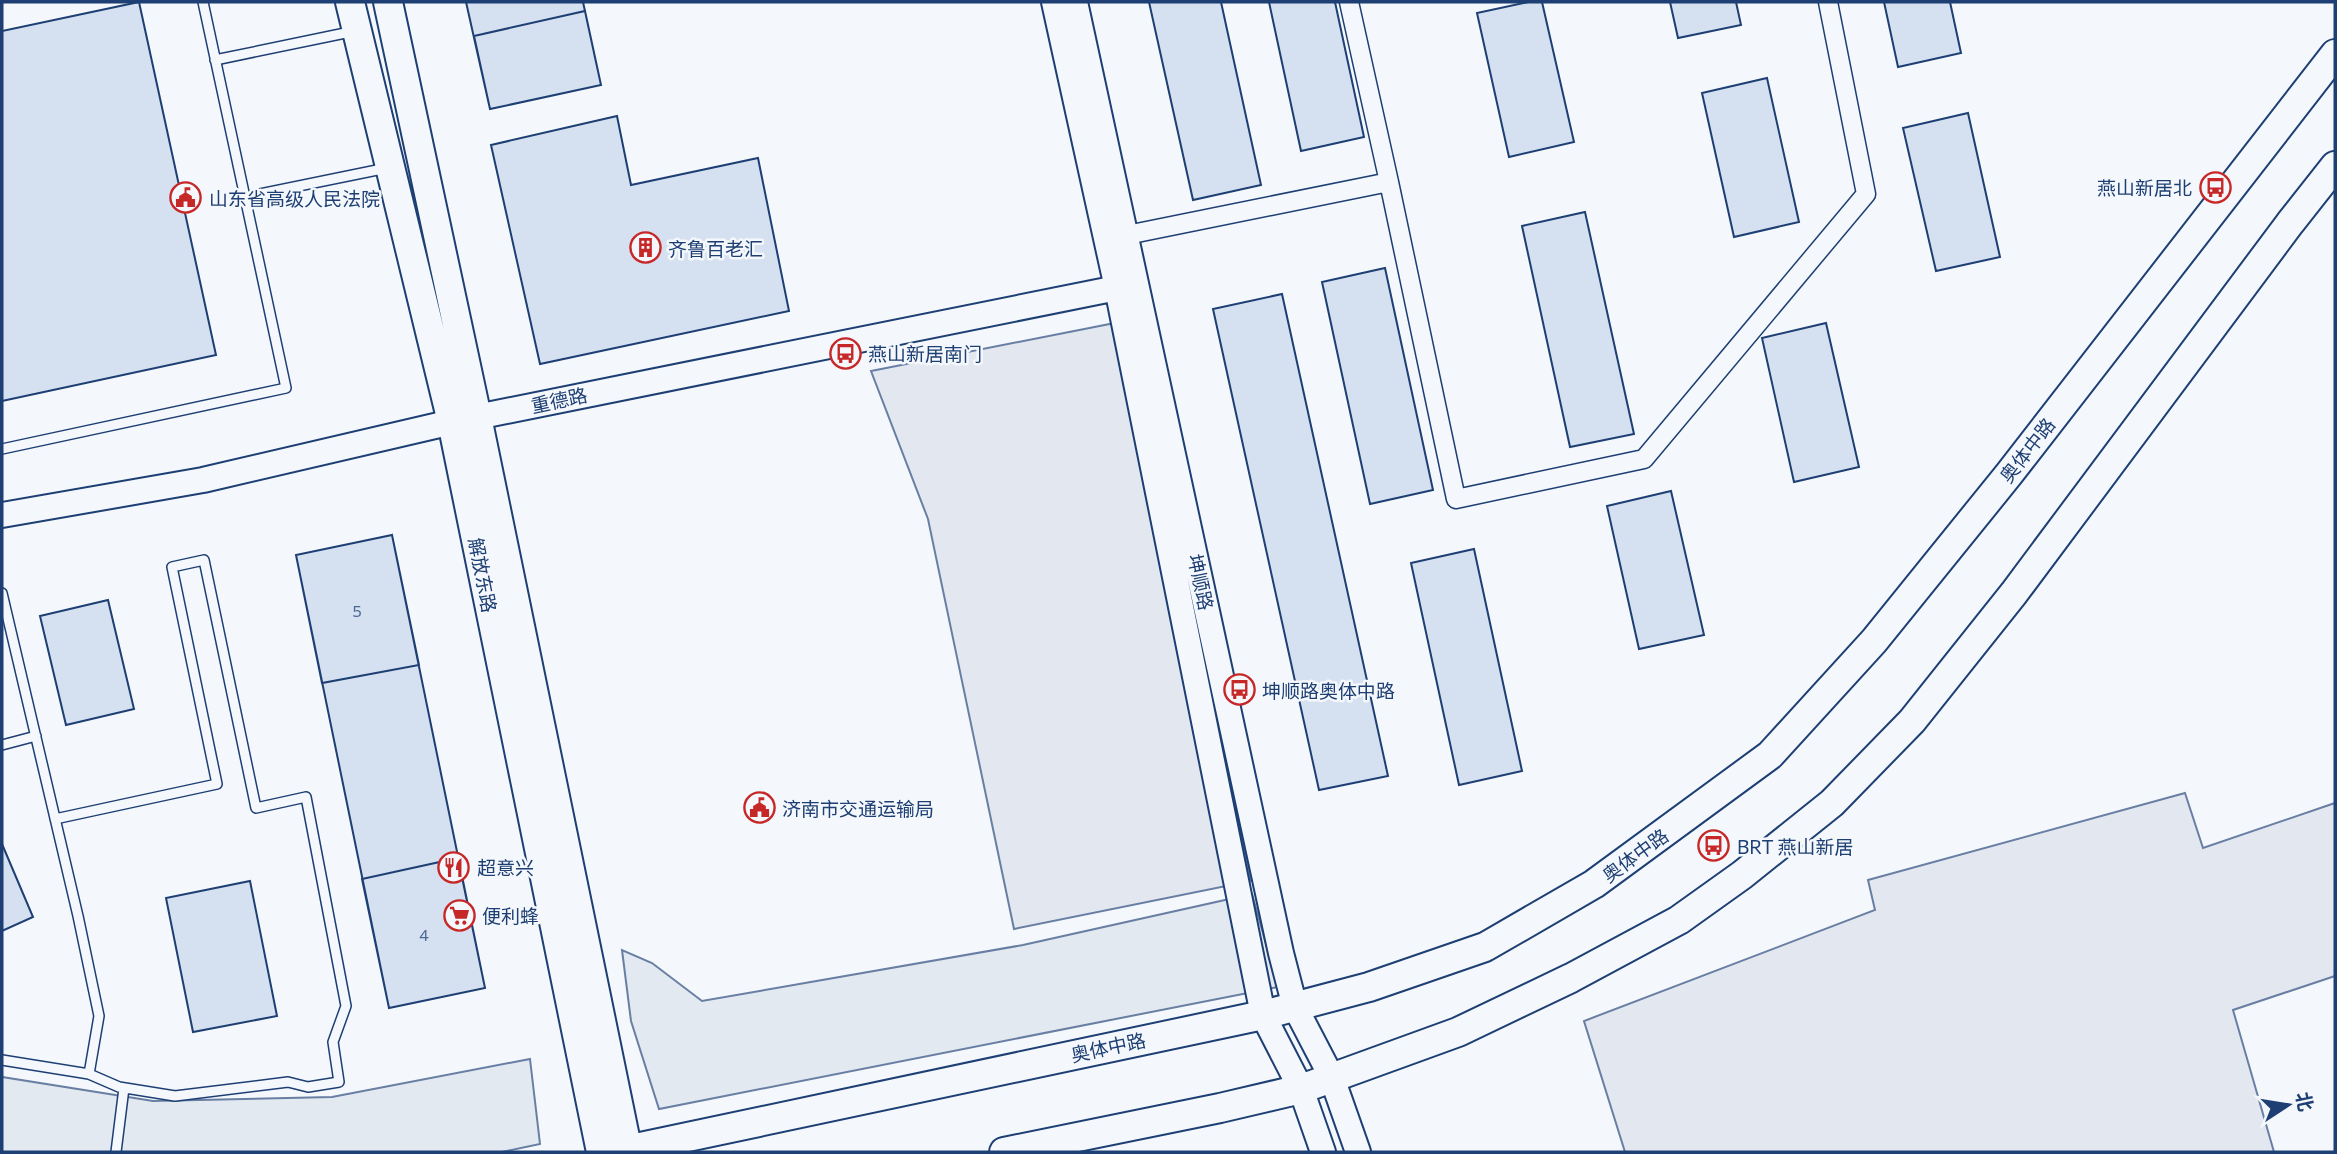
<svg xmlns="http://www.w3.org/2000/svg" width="2337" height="1154" font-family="Commissioner,'Noto Sans SC',sans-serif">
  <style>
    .green { fill: #e3e9f0; stroke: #687fa3; stroke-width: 2 }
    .parking { fill: #e3e8f0; stroke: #687fa3; stroke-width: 2 }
    .building { fill: #d5e0f0; stroke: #1d3f73; stroke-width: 2 }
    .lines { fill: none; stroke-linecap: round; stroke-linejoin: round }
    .lane-casing { stroke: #1d3f73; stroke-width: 12 }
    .street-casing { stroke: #1d3f73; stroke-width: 21 }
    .secondary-casing { stroke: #1d3f73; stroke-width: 28 }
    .primary-casing { stroke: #1d3f73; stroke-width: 32 }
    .lane { stroke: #f4f7fb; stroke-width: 9 }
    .street { stroke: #f4f7fb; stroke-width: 18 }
    .secondary { stroke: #f4f7fb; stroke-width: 24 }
    .primary { stroke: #f4f7fb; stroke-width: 28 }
    .labels { text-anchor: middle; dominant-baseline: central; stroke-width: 5; stroke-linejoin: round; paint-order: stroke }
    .number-label { font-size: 16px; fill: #4b6792 }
    .poi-label { font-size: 19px; fill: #1d3f73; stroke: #f4f7fb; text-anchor: start }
    .street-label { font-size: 19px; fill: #1d3f73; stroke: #f4f7fb }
  </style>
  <rect width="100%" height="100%" fill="#f4f7fb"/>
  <!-- green -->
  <path class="green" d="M1252,894L1278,987L659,1109L631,1021L622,950L652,963L702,1001L1023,945Z
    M530,1059L540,1144L502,1152H2V1077L153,1101L332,1097Z"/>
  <!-- parking -->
  <path class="parking" d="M1125,321L1251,881L1014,929L928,519L871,371Z
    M2185,793L2203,848L2335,803V976L2233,1010L2274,1152H1625L1584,1021L1875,910L1868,880Z"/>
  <!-- building -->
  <path class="building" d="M139,2L216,355L2,401V31Z
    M466,2H583L601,85L490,109Z
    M1149,2H1221L1261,185L1193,200Z
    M1269,2H1335L1364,137L1301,151Z
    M1528,2H1542L1574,142L1509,157L1477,13Z
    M1670,2H1736L1741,25L1678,38Z
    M1884,2H1950L1961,53L1898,67Z
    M585,11L601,85L490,109L474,36Z
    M1767,78L1799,222L1734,237L1702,93Z
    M1968,113L2000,257L1936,271L1903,128Z
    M617,116L631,185L758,158L789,311L540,364L491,145Z
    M1585,212L1634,434L1570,447L1522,226Z
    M1385,268L1433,490L1370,504L1322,282Z
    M1282,294L1388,776L1319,790L1213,309Z
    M1826,323L1859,467L1794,482L1762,338Z
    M1671,491L1704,635L1639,649L1607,506Z
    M392,535L419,665L322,683L296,555Z
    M392,535L485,988L389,1008L296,555Z
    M1474,549L1522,771L1459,785L1411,563Z
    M108,600L134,709L66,725L40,616Z
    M2,844L33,917L2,931Z
    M458,858L485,988L389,1008L362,879Z
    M250,881L277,1016L193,1032L166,898Z"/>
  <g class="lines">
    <defs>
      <path id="lane" d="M215,60L355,31
        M245,197L387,168
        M2,449L286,388L203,2
        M2,593L78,916L99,1016L89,1074L119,1087L175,1096L288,1082L308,1087L339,1082L333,1042L346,1006L306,797L256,808L204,560L172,567L217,784L55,819
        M2,745L36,736
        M2,1060L89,1074
        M116,1152L124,1088"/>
      <path id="street" d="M1389,182L1456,499L1644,459L1866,194L1828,2
        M1117,237L1389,182L1349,2"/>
      <path id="secondary" d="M1054,2L1117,288L1263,1015L1301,1089L1323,1152
        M1075,2L1281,953L1295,1007L1332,1078L1358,1152
        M2,515L203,480L452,422L1117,288"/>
      <path id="primary" d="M350,2L452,422L601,1152
        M388,2L477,417L628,1152
        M617,1152L1263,1015L1369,987L1485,947L1594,884L1770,755L1874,641L2009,474L2335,54
        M1004,1152L1220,1108L1301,1089L1458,1032L1571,978L1679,920L1742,875L1832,803L1912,721L2014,593L2290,223L2335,166"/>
    </defs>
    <!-- lane casing -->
    <use href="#lane" class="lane-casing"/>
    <!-- street casing -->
    <use href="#street" class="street-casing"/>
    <!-- secondary casing -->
    <use href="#secondary" class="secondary-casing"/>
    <!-- primary casing -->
    <use href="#primary" class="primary-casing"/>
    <!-- lane -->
    <use href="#lane" class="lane"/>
    <!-- street -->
    <use href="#street" class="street"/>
    <!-- secondary -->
    <use href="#secondary" class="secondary"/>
    <!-- primary -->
    <use href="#primary" class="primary"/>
  </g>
  <!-- icons -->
  <defs>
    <symbol id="bus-ring" viewBox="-11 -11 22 22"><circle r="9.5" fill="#f4f7fb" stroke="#c62828" stroke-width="1.5"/><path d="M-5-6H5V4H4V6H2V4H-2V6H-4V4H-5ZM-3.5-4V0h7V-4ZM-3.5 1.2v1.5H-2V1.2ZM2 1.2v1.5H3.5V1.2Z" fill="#c62828"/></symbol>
    <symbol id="civic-ring" viewBox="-11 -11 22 22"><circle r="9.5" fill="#f4f7fb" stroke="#c62828" stroke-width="1.5"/><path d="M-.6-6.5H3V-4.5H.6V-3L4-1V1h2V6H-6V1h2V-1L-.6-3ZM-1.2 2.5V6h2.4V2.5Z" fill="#c62828"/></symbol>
    <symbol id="building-ring" viewBox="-11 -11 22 22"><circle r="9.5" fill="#f4f7fb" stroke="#c62828" stroke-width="1.5"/><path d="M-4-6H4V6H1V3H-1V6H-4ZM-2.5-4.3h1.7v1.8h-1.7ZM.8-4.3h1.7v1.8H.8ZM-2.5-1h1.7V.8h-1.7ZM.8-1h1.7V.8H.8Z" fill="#c62828"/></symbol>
    <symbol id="restaurant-ring" viewBox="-11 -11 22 22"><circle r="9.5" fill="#f4f7fb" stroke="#c62828" stroke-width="1.5"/><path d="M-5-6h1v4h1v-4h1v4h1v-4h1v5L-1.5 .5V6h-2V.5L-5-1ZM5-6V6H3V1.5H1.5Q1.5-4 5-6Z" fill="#c62828"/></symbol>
    <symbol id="supermarket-ring" viewBox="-11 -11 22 22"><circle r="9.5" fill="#f4f7fb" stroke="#c62828" stroke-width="1.5"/><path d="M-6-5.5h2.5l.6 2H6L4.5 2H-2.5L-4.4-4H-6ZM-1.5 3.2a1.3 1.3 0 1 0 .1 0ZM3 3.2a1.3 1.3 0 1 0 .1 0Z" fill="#c62828"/></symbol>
  </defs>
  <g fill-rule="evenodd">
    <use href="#bus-ring" x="2198" y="170" width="35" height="35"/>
    <use href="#civic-ring" x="168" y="180" width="35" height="35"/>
    <use href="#building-ring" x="628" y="230" width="35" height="35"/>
    <use href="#bus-ring" x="828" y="336" width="35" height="35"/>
    <use href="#bus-ring" x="1222" y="672" width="35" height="35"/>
    <use href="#civic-ring" x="742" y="790" width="35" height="35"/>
    <use href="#bus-ring" x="1696" y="828" width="35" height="35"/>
    <use href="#restaurant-ring" x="436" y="850" width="35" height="35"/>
    <use href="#supermarket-ring" x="442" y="898" width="35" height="35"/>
  </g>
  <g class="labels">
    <!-- number labels -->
    <g class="number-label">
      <text x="357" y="610">5</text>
      <text x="424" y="934">4</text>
    </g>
    <!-- poi labels -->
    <g class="poi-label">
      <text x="2192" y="187" text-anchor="end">燕山新居北</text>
      <text x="209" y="198">山东省高级人民法院</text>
      <text x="668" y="248">齐鲁百老汇</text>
      <text x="868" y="353">燕山新居南门</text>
      <text x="1262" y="690">坤顺路奥体中路</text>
      <text x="782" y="808">济南市交通运输局</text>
      <text x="1737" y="846">BRT 燕山新居</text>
      <text x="477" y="867">超意兴</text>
      <text x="482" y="915">便利蜂</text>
    </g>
    <!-- street labels -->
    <g class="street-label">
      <text transform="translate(559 400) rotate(-12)">重德路</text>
      <text transform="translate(2027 450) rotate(-52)">奥体中路</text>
      <text transform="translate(483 575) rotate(79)">解放东路</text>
      <text transform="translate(1201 582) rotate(78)">坤顺路</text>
      <text transform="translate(1635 855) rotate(-36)">奥体中路</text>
      <text transform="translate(1108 1047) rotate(-12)">奥体中路</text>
    </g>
  </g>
  <!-- border -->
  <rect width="2337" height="1154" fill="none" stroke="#1d3f73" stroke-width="7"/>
  <!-- north arrow -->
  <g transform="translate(2288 1105) rotate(78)" stroke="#f4f7fb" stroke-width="5" paint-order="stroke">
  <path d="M0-5L12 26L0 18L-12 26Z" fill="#1d3f73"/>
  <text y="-10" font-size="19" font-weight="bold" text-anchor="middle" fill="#1d3f73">北</text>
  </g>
</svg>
